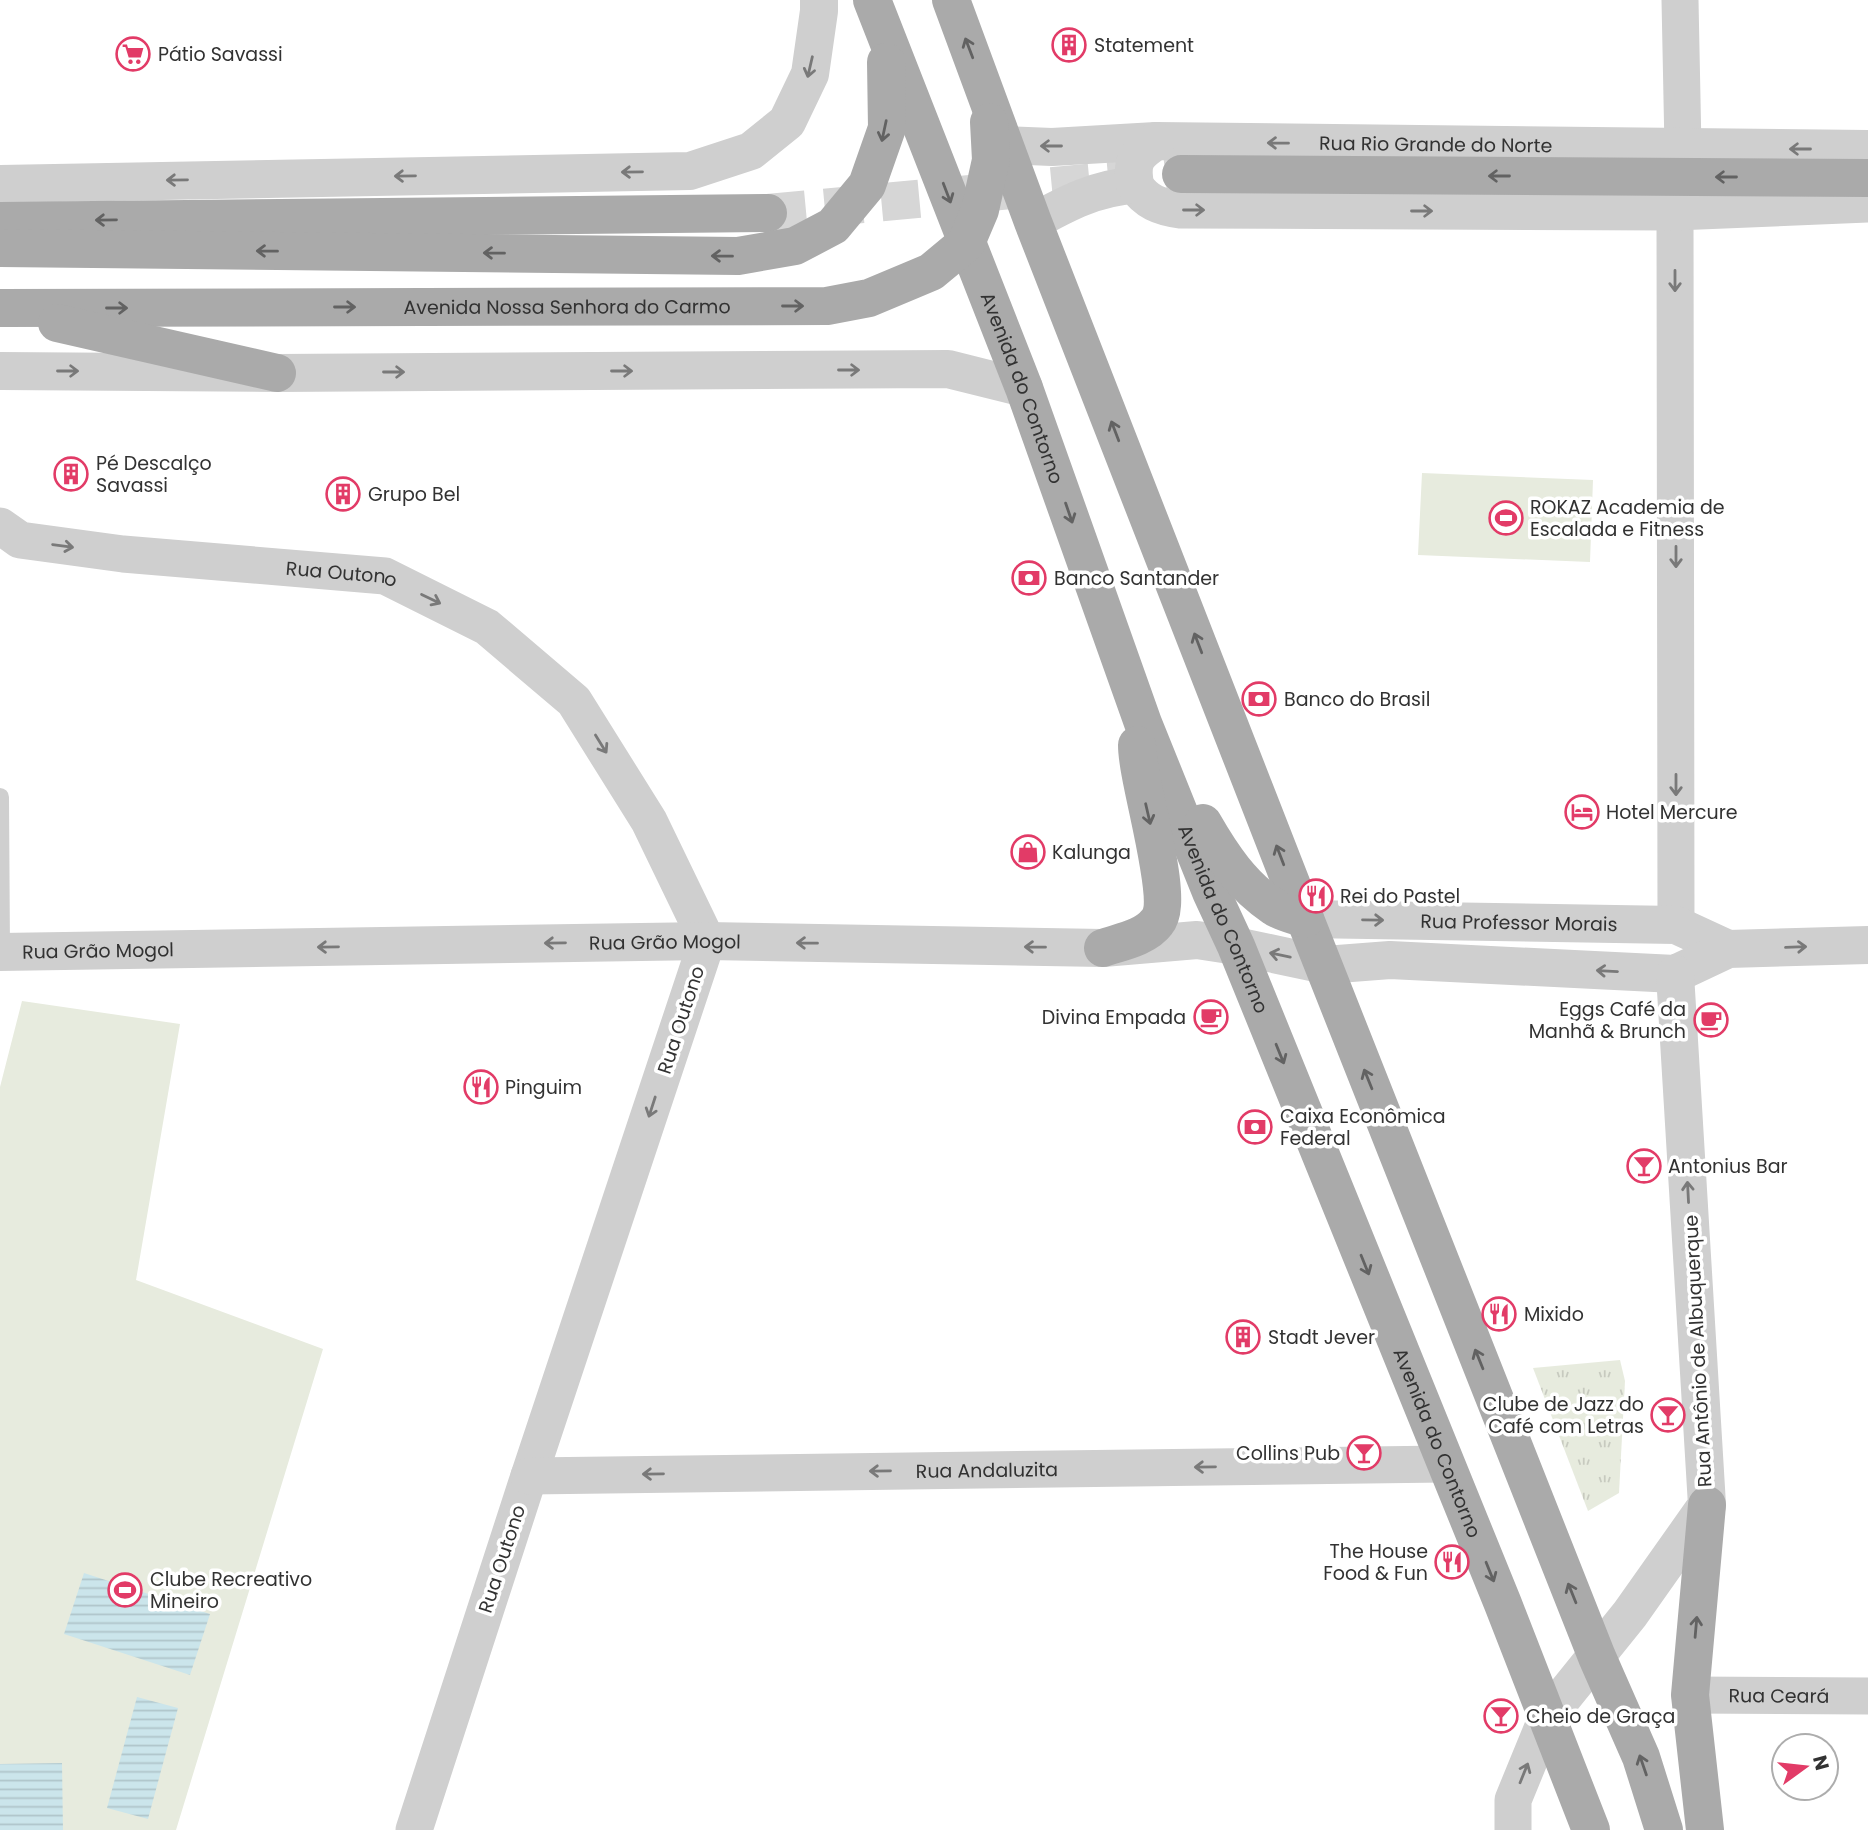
<svg xmlns="http://www.w3.org/2000/svg" width="1868" height="1830" font-family="Poppins,sans-serif">
  <style>
    .grass { fill: url(#grass-tufts) }
    .garden { fill: #e7ebde }
    .water { fill: url(#water-rules) }
    .lines { fill: none; stroke-linecap: round; stroke-linejoin: round }
    .primary-tunnel { stroke: #d6d6d6; stroke-width: 38; stroke-dasharray: 38 19; stroke-linecap: butt }
    .service { stroke: #cfcfcf; stroke-width: 18 }
    .minor { stroke: #cfcfcf; stroke-width: 37 }
    .tertiary { stroke: #cfcfcf; stroke-width: 38 }
    .primary { stroke: #aaa; stroke-width: 38 }
    .oneway { stroke: #626262 }
    .oneway2 { stroke: #797979 }
    .labels { text-anchor: middle; dominant-baseline: central; stroke-width: 7; stroke-linejoin: round; paint-order: stroke }
    .poi-label { font-size: 19px; fill: #323232; stroke: #fff; text-anchor: start }
    .street-label { font-size: 19px; fill: #323232; stroke: #fff }
  </style>
  <defs>
    <pattern id="grass-tufts" width="24" height="20" patternUnits="userSpaceOnUse" patternTransform="scale(1.75)"><rect width="24" height="20" fill="#e7ebde"/><path d="M3 7l-1-3M5 7V3M7 7l1-3M15 17l-1-3M17 17v-4M19 17l1-3" fill="none" stroke="#c7cabf"/></pattern>
    <pattern id="water-rules" width="6" height="5" patternUnits="userSpaceOnUse" patternTransform="scale(1.75)"><rect width="6" height="5" fill="#cbe5eb"/><path d="M0 2.5h6" fill="none" stroke="#afc5ca"/></pattern>
  </defs>
  <rect width="100%" height="100%" fill="#fff"/>
  <!-- grass -->
  <path class="grass" d="M1620,1360L1625,1381L1619,1493L1588,1511L1533,1368Z"/>
  <!-- garden -->
  <path class="garden" d="M1422,473L1593,480L1590,562L1418,555Z
    M22,1001L180,1024L136,1280L323,1349L176,1830H0V1087Z"/>
  <!-- water -->
  <path class="water" d="M84,1573L210,1614L190,1675L64,1634Z
    M137,1697L178,1708L148,1819L107,1808Z
    M62,1763L63,1830H0V1764Z"/>
  <g class="lines">
    <!-- primary-tunnel -->
    <path class="primary-tunnel" d="M768,213L1181,174"/>
    <!-- service -->
    <path class="service" d="M0,797L1,952"/>
    <!-- minor -->
    <g class="minor">
      <path d="M1680,0L1683,148"/>
      <path d="M1675,212L1676,925"/>
      <path d="M1033,222C1067,203 1096,188 1135,185C1146,202 1160,207 1180,210L1675,212L1868,204"/>
      <path id="s1" d="M0,526L20,540L123,554L385,576L487,627L574,701L649,821L707,941L529,1476L414,1830"/>
      <path id="s2" d="M529,1476L1445,1464"/>
      <path id="s3" d="M1690,1695L1868,1696"/>
      <path d="M1513,1830V1800L1547,1717"/>
    </g>
    <!-- tertiary -->
    <g class="tertiary">
      <path id="s4" d="M1006,145L1052,147L1156,141L1868,149"/>
      <path d="M0,184L690,171L751,151L787,122L810,74L819,11V0"/>
      <path d="M1135,185C1131,160 1136,155 1156,141"/>
      <path d="M0,371L277,373L948,369L1024,388"/>
      <path id="s5" d="M1305,919L1676,925L1728,949"/>
      <path id="s6" d="M0,952L707,941L1103,948L1197,940L1236,946L1325,965L1390,960L1675,974L1728,949L1868,945"/>
      <path d="M1547,1717L1630,1614L1707,1505L1675,974"/>
    </g>
    <!-- primary -->
    <g class="primary">
      <path id="s7" d="M872,0L1024,388L1143,723L1211,892L1236,946L1503,1604L1591,1830"/>
      <path d="M951,0L1033,222L1305,919L1597,1657L1641,1757L1664,1830"/>
      <path d="M1181,174L1868,178"/>
      <path d="M0,221L768,213"/>
      <path d="M0,248L738,256L795,246L833,226L867,185L887,128L886,62"/>
      <path id="s8" d="M0,308L827,306L869,298L912,280L931,272L966,243L980,210L991,160L989,122"/>
      <path d="M57,323L277,373"/>
      <path d="M1203,823C1222,856 1242,886 1274,907C1282,913 1295,915 1305,919"/>
      <path d="M1103,948C1120,942 1145,938 1157,922C1176,899 1137,783 1137,745"/>
      <path d="M1705,1830L1690,1695L1707,1505"/>
    </g>
  </g>
  <!-- one-way arrows -->
  <defs><path id="oneway-shaft" d="M-6 0H5M1.5-3L5.5 0L1.5 3" fill="none" stroke-width="1.6" stroke-linecap="round" stroke-linejoin="round" transform="scale(1.75)"/></defs>
  <g class="oneway">
    <use href="#oneway-shaft" transform="translate(969 48) rotate(-111)"/>
    <use href="#oneway-shaft" transform="translate(884 131) rotate(102)"/>
    <use href="#oneway-shaft" transform="translate(1499 176) rotate(-180)"/>
    <use href="#oneway-shaft" transform="translate(1726 177) rotate(-180)"/>
    <use href="#oneway-shaft" transform="translate(947 193) rotate(69)"/>
    <use href="#oneway-shaft" transform="translate(106 220) rotate(179)"/>
    <use href="#oneway-shaft" transform="translate(267 251) rotate(-179)"/>
    <use href="#oneway-shaft" transform="translate(494 253) rotate(-179)"/>
    <use href="#oneway-shaft" transform="translate(722 256) rotate(-179)"/>
    <use href="#oneway-shaft" transform="translate(793 306)"/>
    <use href="#oneway-shaft" transform="translate(345 307)"/>
    <use href="#oneway-shaft" transform="translate(117 308)"/>
    <use href="#oneway-shaft" transform="translate(1115 431) rotate(-111)"/>
    <use href="#oneway-shaft" transform="translate(1069 513) rotate(71)"/>
    <use href="#oneway-shaft" transform="translate(1198 643) rotate(-111)"/>
    <use href="#oneway-shaft" transform="translate(1148 814) rotate(77)"/>
    <use href="#oneway-shaft" transform="translate(1280 855) rotate(-111)"/>
    <use href="#oneway-shaft" transform="translate(1280 1054) rotate(68)"/>
    <use href="#oneway-shaft" transform="translate(1368 1079) rotate(-112)"/>
    <use href="#oneway-shaft" transform="translate(1365 1265) rotate(68)"/>
    <use href="#oneway-shaft" transform="translate(1479 1359) rotate(-112)"/>
    <use href="#oneway-shaft" transform="translate(1490 1572) rotate(68)"/>
    <use href="#oneway-shaft" transform="translate(1572 1593) rotate(-112)"/>
    <use href="#oneway-shaft" transform="translate(1696 1627) rotate(-85)"/>
    <use href="#oneway-shaft" transform="translate(1643 1765) rotate(-109)"/>
  </g>
  <g class="oneway2">
    <use href="#oneway-shaft" transform="translate(810 67) rotate(103)"/>
    <use href="#oneway-shaft" transform="translate(1278 143) rotate(-179)"/>
    <use href="#oneway-shaft" transform="translate(1051 146) rotate(180)"/>
    <use href="#oneway-shaft" transform="translate(1800 149) rotate(-180)"/>
    <use href="#oneway-shaft" transform="translate(632 172) rotate(179)"/>
    <use href="#oneway-shaft" transform="translate(405 176) rotate(179)"/>
    <use href="#oneway-shaft" transform="translate(177 180) rotate(179)"/>
    <use href="#oneway-shaft" transform="translate(1194 210)"/>
    <use href="#oneway-shaft" transform="translate(1422 211)"/>
    <use href="#oneway-shaft" transform="translate(1675 281) rotate(90)"/>
    <use href="#oneway-shaft" transform="translate(849 370)"/>
    <use href="#oneway-shaft" transform="translate(68 371)"/>
    <use href="#oneway-shaft" transform="translate(622 371)"/>
    <use href="#oneway-shaft" transform="translate(394 372)"/>
    <use href="#oneway-shaft" transform="translate(63 546) rotate(8)"/>
    <use href="#oneway-shaft" transform="translate(1676 557) rotate(90)"/>
    <use href="#oneway-shaft" transform="translate(431 599) rotate(26)"/>
    <use href="#oneway-shaft" transform="translate(601 744) rotate(58)"/>
    <use href="#oneway-shaft" transform="translate(1676 785) rotate(90)"/>
    <use href="#oneway-shaft" transform="translate(1373 920) rotate(1)"/>
    <use href="#oneway-shaft" transform="translate(555 943) rotate(179)"/>
    <use href="#oneway-shaft" transform="translate(807 943) rotate(-179)"/>
    <use href="#oneway-shaft" transform="translate(328 947) rotate(179)"/>
    <use href="#oneway-shaft" transform="translate(1035 947) rotate(-179)"/>
    <use href="#oneway-shaft" transform="translate(1796 947) rotate(-2)"/>
    <use href="#oneway-shaft" transform="translate(1280 955) rotate(-168)"/>
    <use href="#oneway-shaft" transform="translate(1607 971) rotate(-177)"/>
    <use href="#oneway-shaft" transform="translate(652 1107) rotate(108)"/>
    <use href="#oneway-shaft" transform="translate(1688 1192) rotate(-93)"/>
    <use href="#oneway-shaft" transform="translate(1205 1467) rotate(179)"/>
    <use href="#oneway-shaft" transform="translate(880 1471) rotate(179)"/>
    <use href="#oneway-shaft" transform="translate(653 1474) rotate(179)"/>
    <use href="#oneway-shaft" transform="translate(1524 1773) rotate(-68)"/>
  </g>
  <!-- icons -->
  <defs>
    <symbol id="building-ring" viewBox="-11 -11 22 22"><circle r="9.5" fill="#fff" stroke="#e23b67" stroke-width="1.5"/><path d="M-4-6H4V6H1V3H-1V6H-4ZM-2.5-4.3h1.7v1.8h-1.7ZM.8-4.3h1.7v1.8H.8ZM-2.5-1h1.7V.8h-1.7ZM.8-1h1.7V.8H.8Z" fill="#e23b67"/></symbol>
    <symbol id="supermarket-ring" viewBox="-11 -11 22 22"><circle r="9.5" fill="#fff" stroke="#e23b67" stroke-width="1.5"/><path d="M-6-5.5h2.5l.6 2H6L4.5 2H-2.5L-4.4-4H-6ZM-1.5 3.2a1.3 1.3 0 1 0 .1 0ZM3 3.2a1.3 1.3 0 1 0 .1 0Z" fill="#e23b67"/></symbol>
    <symbol id="stadium-ring" viewBox="-11 -11 22 22"><circle r="9.5" fill="#fff" stroke="#e23b67" stroke-width="1.5"/><path d="M0-5a6.5 5 0 1 0 0 10a6.5 5 0 1 0 0-10ZM-3.5-1.8h7v3.6h-7Z" fill="#e23b67"/></symbol>
    <symbol id="bank-ring" viewBox="-11 -11 22 22"><circle r="9.5" fill="#fff" stroke="#e23b67" stroke-width="1.5"/><path d="M-6-4H6V4H-6ZM0-2.3a2.3 2.3 0 1 0 0 4.6a2.3 2.3 0 1 0 0-4.6Z" fill="#e23b67"/></symbol>
    <symbol id="hotel-ring" viewBox="-11 -11 22 22"><circle r="9.5" fill="#fff" stroke="#e23b67" stroke-width="1.5"/><path d="M-6-4.5h1.5V1H6V5H4.5V3h-9V5H-6ZM-4 0a1.8 1.8 0 1 1 3.6 0ZM.5 0V-2.5h3Q6-2.5 6 0Z" fill="#e23b67"/></symbol>
    <symbol id="shop-ring" viewBox="-11 -11 22 22"><circle r="9.5" fill="#fff" stroke="#e23b67" stroke-width="1.5"/><path d="M-5-2.5h2.3a2.7 3.5 0 0 1 5.4 0H5L5.5 6h-11ZM-1.5-2.5h3a1.5 2.3 0 0 0-3 0Z" fill="#e23b67"/></symbol>
    <symbol id="restaurant-ring" viewBox="-11 -11 22 22"><circle r="9.5" fill="#fff" stroke="#e23b67" stroke-width="1.5"/><path d="M-5-6h1v4h1v-4h1v4h1v-4h1v5L-1.5 .5V6h-2V.5L-5-1ZM5-6V6H3V1.5H1.5Q1.5-4 5-6Z" fill="#e23b67"/></symbol>
    <symbol id="cafe-ring" viewBox="-11 -11 22 22"><circle r="9.5" fill="#fff" stroke="#e23b67" stroke-width="1.5"/><path d="M-5.5-4.5H6V0H3Q3 3.5 0 3.5H-2.5Q-5.5 3.5-5.5 0ZM3-3.2v2h1.7v-2ZM-6 4.5H4V6H-6Z" fill="#e23b67"/></symbol>
    <symbol id="bar-ring" viewBox="-11 -11 22 22"><circle r="9.5" fill="#fff" stroke="#e23b67" stroke-width="1.5"/><path d="M-6-5H6L.8 .8V4.5H3.5V6h-7V4.5H-.8V.8Z" fill="#e23b67"/></symbol>
  </defs>
  <g fill-rule="evenodd">
    <use href="#building-ring" x="1050" y="26" width="38" height="38"/>
    <use href="#supermarket-ring" x="114" y="35" width="38" height="38"/>
    <use href="#building-ring" x="52" y="455" width="38" height="38"/>
    <use href="#building-ring" x="324" y="475" width="38" height="38"/>
    <use href="#stadium-ring" x="1487" y="499" width="38" height="38"/>
    <use href="#bank-ring" x="1010" y="559" width="38" height="38"/>
    <use href="#bank-ring" x="1240" y="680" width="38" height="38"/>
    <use href="#hotel-ring" x="1563" y="793" width="38" height="38"/>
    <use href="#shop-ring" x="1009" y="833" width="38" height="38"/>
    <use href="#restaurant-ring" x="1297" y="877" width="38" height="38"/>
    <use href="#cafe-ring" x="1192" y="998" width="38" height="38"/>
    <use href="#cafe-ring" x="1692" y="1001" width="38" height="38"/>
    <use href="#restaurant-ring" x="462" y="1068" width="38" height="38"/>
    <use href="#bank-ring" x="1236" y="1108" width="38" height="38"/>
    <use href="#bar-ring" x="1625" y="1147" width="38" height="38"/>
    <use href="#restaurant-ring" x="1480" y="1295" width="38" height="38"/>
    <use href="#building-ring" x="1224" y="1318" width="38" height="38"/>
    <use href="#bar-ring" x="1649" y="1396" width="38" height="38"/>
    <use href="#bar-ring" x="1345" y="1434" width="38" height="38"/>
    <use href="#restaurant-ring" x="1433" y="1543" width="38" height="38"/>
    <use href="#stadium-ring" x="106" y="1571" width="38" height="38"/>
    <use href="#bar-ring" x="1482" y="1697" width="38" height="38"/>
  </g>
  <g class="labels">
    <!-- poi labels -->
    <g class="poi-label">
      <text x="1094" y="45">Statement</text>
      <text x="158" y="54">Pátio Savassi</text>
      <text x="96" y="463">Pé Descalço<tspan x="96" dy="22">Savassi</tspan></text>
      <text x="368" y="494">Grupo Bel</text>
      <text x="1530" y="507">ROKAZ Academia de<tspan x="1530" dy="22">Escalada e Fitness</tspan></text>
      <text x="1054" y="578">Banco Santander</text>
      <text x="1284" y="699">Banco do Brasil</text>
      <text x="1606" y="812">Hotel Mercure</text>
      <text x="1052" y="852">Kalunga</text>
      <text x="1340" y="896">Rei do Pastel</text>
      <text x="1686" y="1009" text-anchor="end">Eggs Café da<tspan x="1686" dy="22">Manhã &amp; Brunch</tspan></text>
      <text x="1186" y="1017" text-anchor="end">Divina Empada</text>
      <text x="505" y="1087">Pinguim</text>
      <text x="1280" y="1116">Caixa Econômica<tspan x="1280" dy="22">Federal</tspan></text>
      <text x="1668" y="1166">Antonius Bar</text>
      <text x="1524" y="1314">Mixido</text>
      <text x="1268" y="1337">Stadt Jever</text>
      <text x="1644" y="1404" text-anchor="end">Clube de Jazz do<tspan x="1644" dy="22">Café com Letras</tspan></text>
      <text x="1340" y="1453" text-anchor="end">Collins Pub</text>
      <text x="1428" y="1551" text-anchor="end">The House<tspan x="1428" dy="22">Food &amp; Fun</tspan></text>
      <text x="150" y="1579">Clube Recreativo<tspan x="150" dy="22">Mineiro</tspan></text>
      <text x="1526" y="1716">Cheio de Graça</text>
    </g>
    <!-- street labels -->
    <g class="street-label">
      <text stroke="none"><textPath href="#s4" startOffset="430">Rua Rio Grande do Norte</textPath></text>
      <text stroke="none"><textPath href="#s8" startOffset="567">Avenida Nossa Senhora do Carmo</textPath></text>
      <text stroke="none"><textPath href="#s7" startOffset="416">Avenida do Contorno</textPath></text>
      <text stroke="none"><textPath href="#s1" startOffset="348">Rua Outono</textPath></text>
      <text stroke="none"><textPath href="#s7" startOffset="984">Avenida do Contorno</textPath></text>
      <text stroke="none"><textPath href="#s5" startOffset="214">Rua Professor Morais</textPath></text>
      <text stroke="none"><textPath href="#s6" startOffset="665">Rua Grão Mogol</textPath></text>
      <text stroke="none"><textPath href="#s6" startOffset="98">Rua Grão Mogol</textPath></text>
      <text transform="translate(681 1020) rotate(-72)">Rua Outono</text>
      <text transform="translate(1698 1351) rotate(-93)">Rua Antônio de Albuquerque</text>
      <text stroke="none"><textPath href="#s7" startOffset="1550">Avenida do Contorno</textPath></text>
      <text stroke="none"><textPath href="#s2" startOffset="458">Rua Andaluzita</textPath></text>
      <text transform="translate(502 1559) rotate(-72)">Rua Outono</text>
      <text stroke="none"><textPath href="#s3" startOffset="89">Rua Ceará</textPath></text>
    </g>
  </g>
  <!-- north arrow -->
  <g transform="translate(1805 1767) rotate(75)"><circle r="33" fill="#ffffff" stroke="#adadad" stroke-width="2"/>
  <path d="M0-5L12 26L0 18L-12 26Z" fill="#e23b67"/>
  <text y="-10" font-size="19" font-weight="bold" text-anchor="middle" fill="#323232">N</text>
  </g>
</svg>
